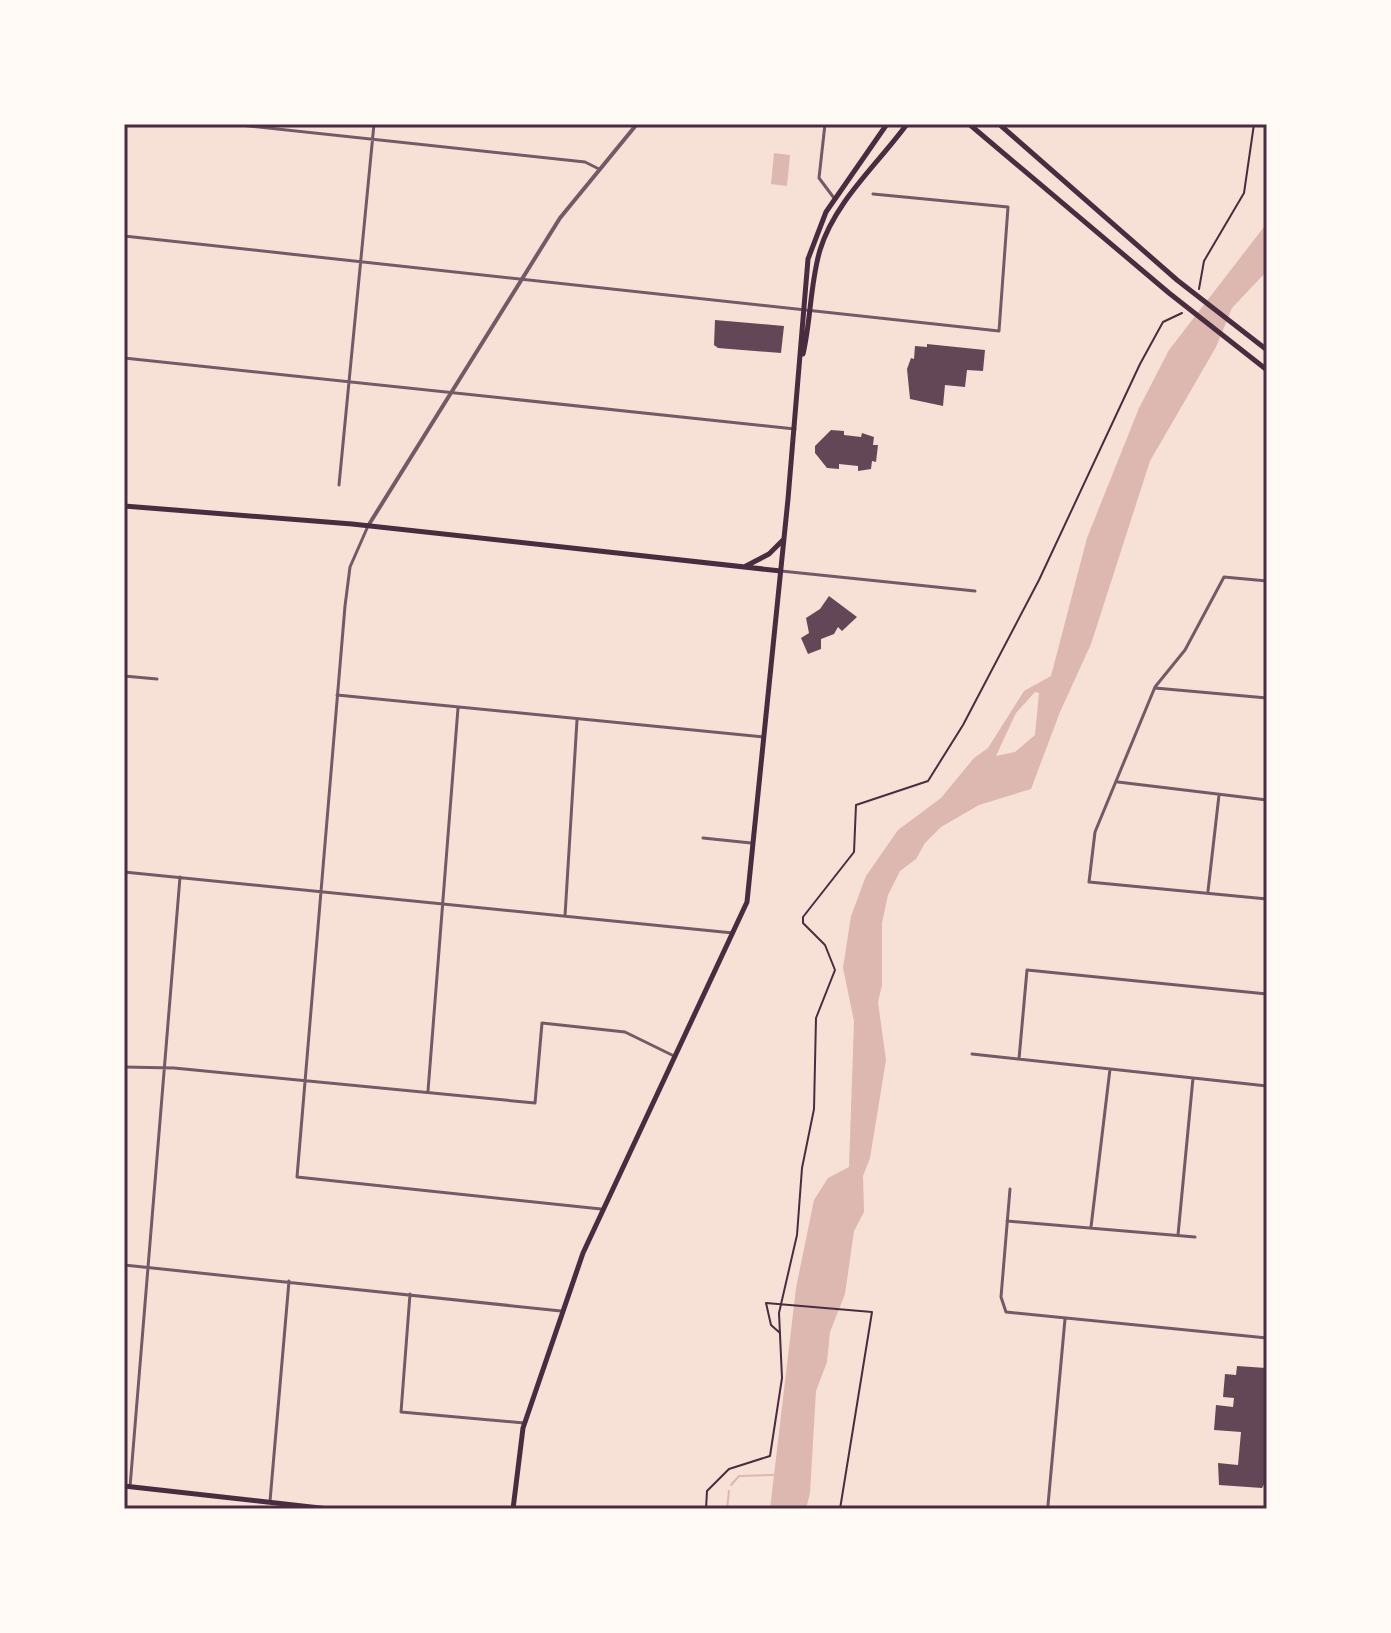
<svg xmlns="http://www.w3.org/2000/svg" width="1391" height="1633" font-family="'Archivo Narrow',sans-serif">
  <style>
    .water { fill: #dcb8b0; fill-rule: evenodd }
    .lines { fill: none; stroke-linecap: round; stroke-linejoin: round }
    .stream { stroke: #dcb8b0; stroke-width: 2 }
    .building { fill: #644757 }
    .path { stroke: #4a2c40; stroke-width: 2 }
    .minor { stroke: #755966; stroke-width: 3 }
    .tertiary { stroke: #755966; stroke-width: 4 }
    .secondary { stroke: #4a2c40; stroke-width: 5 }
    .primary { stroke: #4a2c40; stroke-width: 5 }
    .neatline { fill: none; stroke: #4a2c40; stroke-width: 3 }
  </style>
  <rect width="100%" height="100%" fill="#f7e1d7"/>
  <!-- water -->
  <path class="water" d="M774,153L790,155L787,186L771,184Z
    M1267,223V271L1232,308L1216,347L1150,461L1091,644L1060,712L1031,789L979,805L941,827L925,843L916,859L900,871L888,895L882,923V985L878,1002L886,1060L870,1158L863,1176L864,1212L854,1231L845,1294L830,1332L827,1362L816,1391L810,1493L806,1509H770L796,1288L814,1200L828,1178L849,1167L854,1021L843,968L851,916L866,876L898,830L941,798L974,758L988,748L1024,691L1051,676L1087,538L1139,408L1169,350ZM1035,692L1039,693L1035,735L1015,752L996,756L1016,713Z"/>
  <g class="lines">
    <!-- stream -->
    <path class="stream" d="M731,1485L739,1476L773,1475
      M727,1509L729,1491"/>
  </g>
  <!-- building -->
  <path class="building" d="M715,320L784,326L781,353L718,348L714,345Z
    M927,344L985,350L983,371L967,370L965,387L945,385L943,406L910,399L907,369L911,358L914,359L915,346L927,347Z
    M831,430L844,431V435L861,437L862,433L874,437L873,445H878L876,462L872,461L871,469L858,471V466L839,464V469L827,468L815,453V446Z
    M829,596L857,617L842,631L838,627L834,634L821,639V649L808,654L801,638L809,633L806,618L820,609Z
    M1237,1366L1266,1368L1267,1401L1264,1410H1267V1435L1264,1445H1267V1479L1262,1488L1219,1485L1218,1463L1238,1465L1241,1432L1214,1430L1216,1405L1233,1407L1234,1398L1223,1397L1225,1374L1236,1375Z"/>
  <g class="lines">
    <!-- path -->
    <path class="path" d="M1199,289L1204,261L1244,193L1254,124
      M780,1333L771,1325L766,1303L872,1312L840,1509
      M706,1509L707,1491L729,1469L770,1456L782,1378L779,1313L797,1235L802,1168L814,1109L816,1018L835,970L825,945L803,923V917L854,852L856,805L928,781L963,725L1039,580L1140,364L1163,322L1182,313"/>
    <!-- minor -->
    <path class="minor" d="M231,124L585,162L599,169
      M825,124L819,178L834,198
      M124,236L999,331L1008,207L873,194
      M124,358L795,429
      M339,485L374,124
      M368,526L350,567L345,606L297,1177L601,1209
      M781,571L975,591
      M1267,581L1224,577L1185,650L1155,687L1095,832L1089,882L1267,899
      M124,676L157,679
      M1155,688L1267,698
      M337,695L764,737
      M1118,782L1267,800
      M703,838L751,843
      M124,872L733,933
      M1208,891L1219,795
      M565,916L577,720
      M972,1054L1267,1086
      M1019,1059L1027,970L1267,994
      M124,1067L174,1068L535,1103L542,1023L625,1032L674,1056
      M428,1091L458,708
      M1010,1189L1001,1297L1006,1312L1267,1338
      M1007,1221L1195,1237
      M1091,1227L1110,1069
      M1178,1235L1193,1078
      M124,1265L561,1311
      M410,1294L401,1412L524,1423
      M130,1487L180,877
      M270,1501L289,1281
      M1048,1505L1065,1319"/>
    <!-- tertiary -->
    <path class="tertiary" d="M368,526L560,218L637,124"/>
    <!-- secondary -->
    <path class="secondary" d="M803,354C811,320 810,284 820,250C835,201 878,164 907,124
      M124,506L352,524L781,571
      M746,566L769,554L783,540
      M124,1486L329,1509
      M513,1509L523,1428L583,1253L747,902L788,499L808,259L826,212L887,124"/>
    <!-- primary -->
    <path class="primary" d="M969,124L1169,293L1267,370
      M999,124L1177,280L1267,350
      M907,125L910,124"/>
  </g>
  <!-- border -->
  <rect width="1391" height="1633" fill="none" stroke="#fffaf5" stroke-width="252"/>
  <rect x="126" y="126" width="1139" height="1381" class="neatline"/>
</svg>
